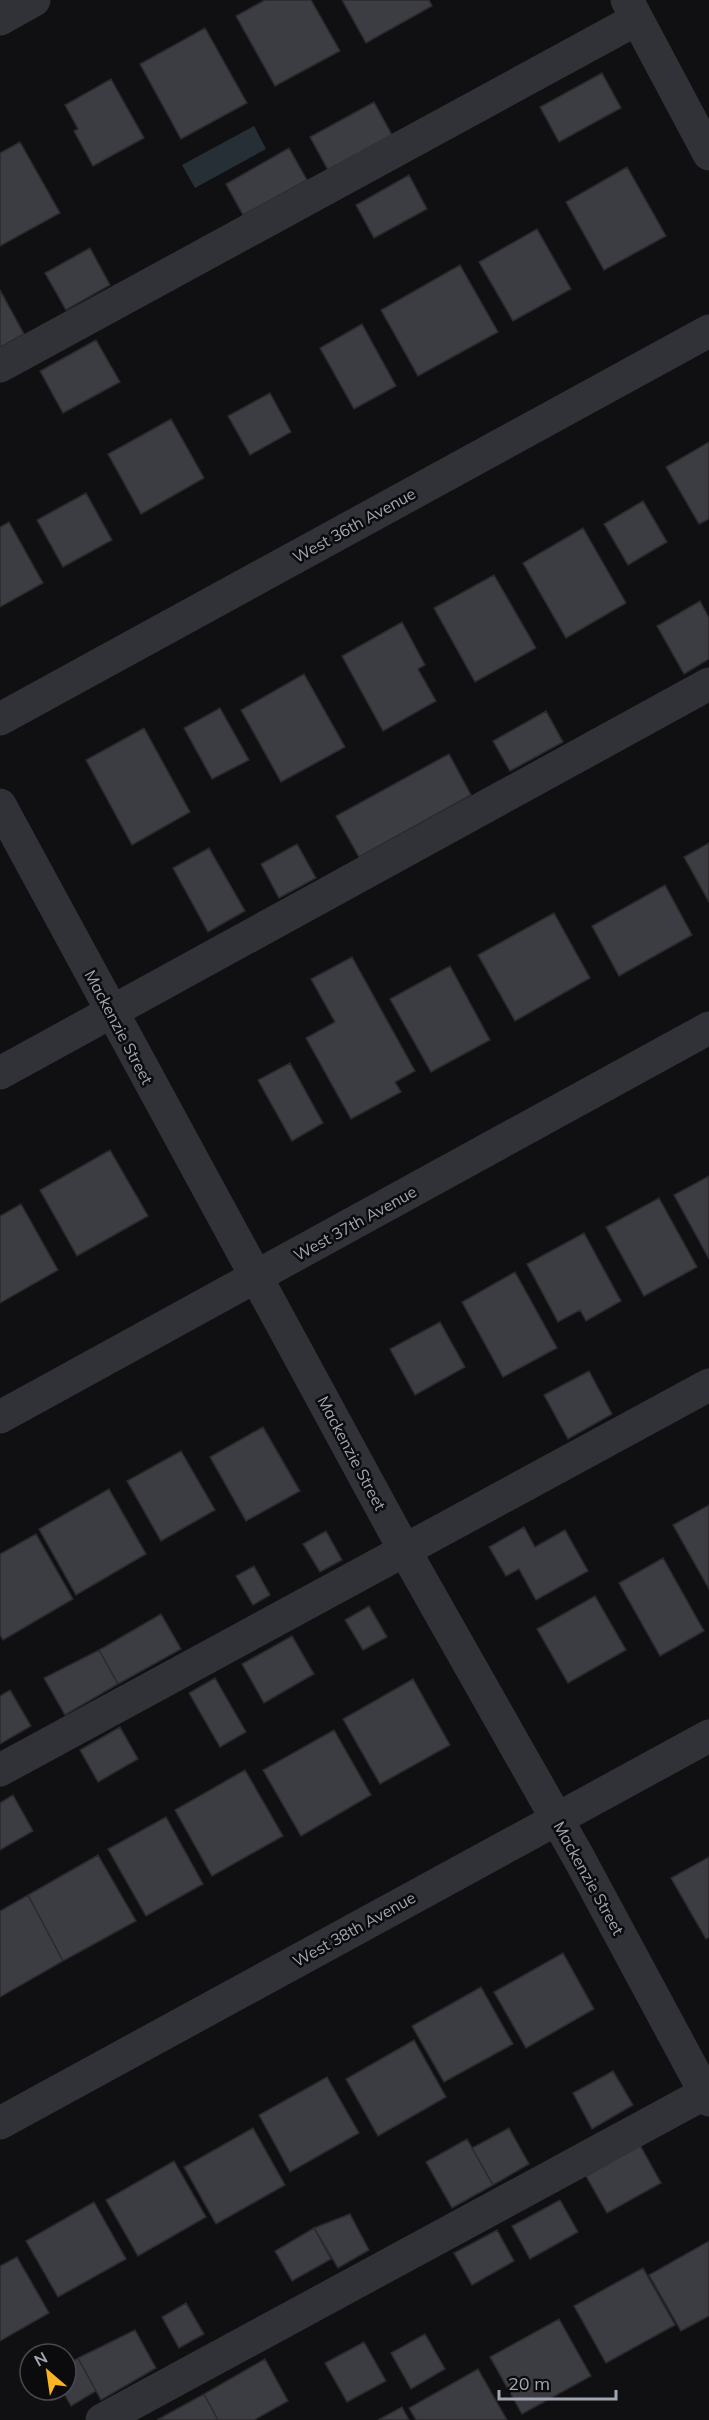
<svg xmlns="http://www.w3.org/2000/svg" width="709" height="2420" font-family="Mulish,sans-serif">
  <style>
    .water { fill: #272f36 }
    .building { fill: #3c3d42; stroke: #2a2a2e; stroke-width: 1.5 }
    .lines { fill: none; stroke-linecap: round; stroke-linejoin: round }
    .minor { stroke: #313237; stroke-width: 33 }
    .labels { text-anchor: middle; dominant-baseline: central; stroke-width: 5; stroke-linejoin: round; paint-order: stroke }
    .street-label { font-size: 16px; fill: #a1a6b3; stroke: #0b0b0d }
  </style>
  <rect width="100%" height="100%" fill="#101012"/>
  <!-- water -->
  <path class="water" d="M254,126L266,149L195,188L182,165Z"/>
  <!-- building -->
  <path class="building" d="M265,0H311L340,51L275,86L236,16Z
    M342,0H429L432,6L366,43Z
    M205,28L247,103L181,139L140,64Z
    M602,73L621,108L559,142L540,107Z
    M111,79L144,138L93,166L74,131L78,129L65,105Z
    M374,102L392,135L328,170L310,137Z
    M20,142L60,213L0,246V153Z
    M289,148L307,180L243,215L226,184Z
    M627,167L666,236L604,270L566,202Z
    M409,175L427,209L374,238L356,205Z
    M537,229L571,289L513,321L479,262Z
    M90,248L110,285L66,310L45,273Z
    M460,265L498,332L418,376L381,310Z
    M0,290L24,334L0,347Z
    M362,324L396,386L354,409L320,348Z
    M96,340L120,382L63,413L40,371Z
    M270,393L291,432L250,455L228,416Z
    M171,419L204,478L141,514L108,454Z
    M709,442V519L699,524L666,467Z
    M86,493L112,540L63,567L37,520Z
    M643,501L667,542L628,565L604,524Z
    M9,522L43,583L0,607V527Z
    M583,528L626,603L566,638L523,563Z
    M494,575L536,648L475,682L434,608Z
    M700,601L709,618V659L684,674L657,626Z
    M402,622L425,665L418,669L436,701L383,731L342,656Z
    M304,674L345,747L281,782L241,710Z
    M220,708L249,760L212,779L184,728Z
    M546,711L563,742L510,771L493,741Z
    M144,728L190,812L132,845L86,760Z
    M449,754L471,795L359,857L336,816Z
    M709,843V902L684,857Z
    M297,844L316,878L279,898L261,864Z
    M209,848L245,911L208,932L173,868Z
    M665,885L692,935L619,976L592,926Z
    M554,913L590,978L515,1021L478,955Z
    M352,957L415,1071L395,1082L401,1092L351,1119L306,1038L335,1022L311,979Z
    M450,966L490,1040L431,1072L390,999Z
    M290,1063L323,1123L292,1141L258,1080Z
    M110,1150L148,1216L77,1256L40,1190Z
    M709,1176V1259L674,1195Z
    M659,1198L697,1267L644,1296L606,1227Z
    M21,1204L58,1270L0,1303V1216Z
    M584,1233L621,1301L586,1321L580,1310L558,1322L527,1264Z
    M515,1272L557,1348L503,1377L462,1302Z
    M440,1322L465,1367L415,1395L390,1349Z
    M589,1371L612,1414L568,1439L544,1395Z
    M263,1427L300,1491L246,1521L210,1457Z
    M181,1451L215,1510L161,1541L127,1481Z
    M109,1489L146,1554L76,1595L39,1529Z
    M709,1505V1589L673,1525Z
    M524,1527L535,1547L565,1530L588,1571L536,1600L519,1569L506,1576L489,1547Z
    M326,1531L342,1560L320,1572L303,1544Z
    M36,1534L73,1599L3,1640L0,1635V1554Z
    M663,1558L704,1631L660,1656L619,1583Z
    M254,1566L270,1595L253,1605L236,1576Z
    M595,1596L626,1650L568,1683L537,1629Z
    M369,1606L387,1637L363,1650L345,1620Z
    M161,1614L181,1649L118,1684L99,1650Z
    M292,1636L314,1674L264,1703L242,1664Z
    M99,1650L118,1684L65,1715L44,1678Z
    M215,1678L246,1732L220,1747L189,1693Z
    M413,1679L450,1745L380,1784L343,1719Z
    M10,1690L31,1726L0,1744V1696Z
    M120,1727L138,1759L98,1782L80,1750Z
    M334,1730L371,1795L301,1836L263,1770Z
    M245,1770L283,1836L212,1876L175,1810Z
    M13,1795L33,1831L0,1850V1803Z
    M166,1817L203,1884L146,1916L108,1849Z
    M98,1855L136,1921L63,1961L28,1895Z
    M709,1857V1937L706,1939L671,1878Z
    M28,1895L63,1961L0,1997V1911Z
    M563,1953L594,2009L526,2048L494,1992Z
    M481,1987L513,2044L444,2082L412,2026Z
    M414,2040L446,2097L378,2136L346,2079Z
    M613,2071L633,2105L592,2129L573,2093Z
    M327,2077L359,2133L290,2172L259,2115Z
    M253,2128L285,2185L216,2224L184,2167Z
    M509,2128L529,2164L493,2185L472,2148Z
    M467,2139L493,2185L452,2208L426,2162Z
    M640,2145L661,2183L607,2213L586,2176Z
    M174,2161L206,2217L138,2256L106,2200Z
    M560,2200L578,2232L530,2259L512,2226Z
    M94,2202L126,2259L58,2297L26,2241Z
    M350,2214L369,2250L338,2268L314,2228Z
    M314,2228L331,2259L292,2281L275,2251Z
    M497,2230L514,2261L472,2285L454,2253Z
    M709,2241V2316L681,2331L649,2275Z
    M17,2257L49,2313L0,2341V2266Z
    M643,2268L675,2325L606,2363L574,2306Z
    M186,2303L204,2334L179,2348L162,2317Z
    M559,2319L591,2376L522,2414L490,2357Z
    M135,2330L156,2368L101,2400L78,2358Z
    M425,2334L445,2369L411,2389L391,2353Z
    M364,2342L386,2381L347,2402L325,2363Z
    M78,2358L96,2391L71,2406L62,2390H66V2365Z
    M265,2359L288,2401L254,2420H218L204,2394Z
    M478,2369L507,2420H416L409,2408Z
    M204,2394L218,2420H157Z
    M402,2407L409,2420H378Z"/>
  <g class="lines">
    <!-- minor -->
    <path class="minor" d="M627,0L709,154
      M0,19L34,0
      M0,366L637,19
      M0,719L709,331
      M0,805L405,1551L580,1860L709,2100
      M0,1073L709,684
      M0,1417L709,1028
      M0,1770L709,1385
      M0,2123L709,1736
      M102,2420L709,2091"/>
  </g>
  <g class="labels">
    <!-- street labels -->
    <g class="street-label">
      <text transform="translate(354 525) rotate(-29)">West 36th Avenue</text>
      <text transform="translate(119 1027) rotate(62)">Mackenzie Street</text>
      <text transform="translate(355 1223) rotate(-29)">West 37th Avenue</text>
      <text transform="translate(352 1453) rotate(62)">Mackenzie Street</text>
      <text transform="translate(589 1878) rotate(61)">Mackenzie Street</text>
      <text transform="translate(354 1929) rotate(-29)">West 38th Avenue</text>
    </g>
  </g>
  <!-- north arrow -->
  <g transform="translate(48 2372) rotate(331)"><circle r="28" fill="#0b0b0d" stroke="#47494f" stroke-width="1.5"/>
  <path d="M0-4.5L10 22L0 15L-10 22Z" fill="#f8b422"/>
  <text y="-9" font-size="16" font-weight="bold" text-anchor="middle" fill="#a1a6b3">N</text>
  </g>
  <!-- scale -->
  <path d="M499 2390v9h117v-9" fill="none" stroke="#a1a6b3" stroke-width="3"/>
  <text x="508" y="2390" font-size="18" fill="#a1a6b3" stroke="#0b0b0d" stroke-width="4.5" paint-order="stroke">20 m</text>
</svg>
